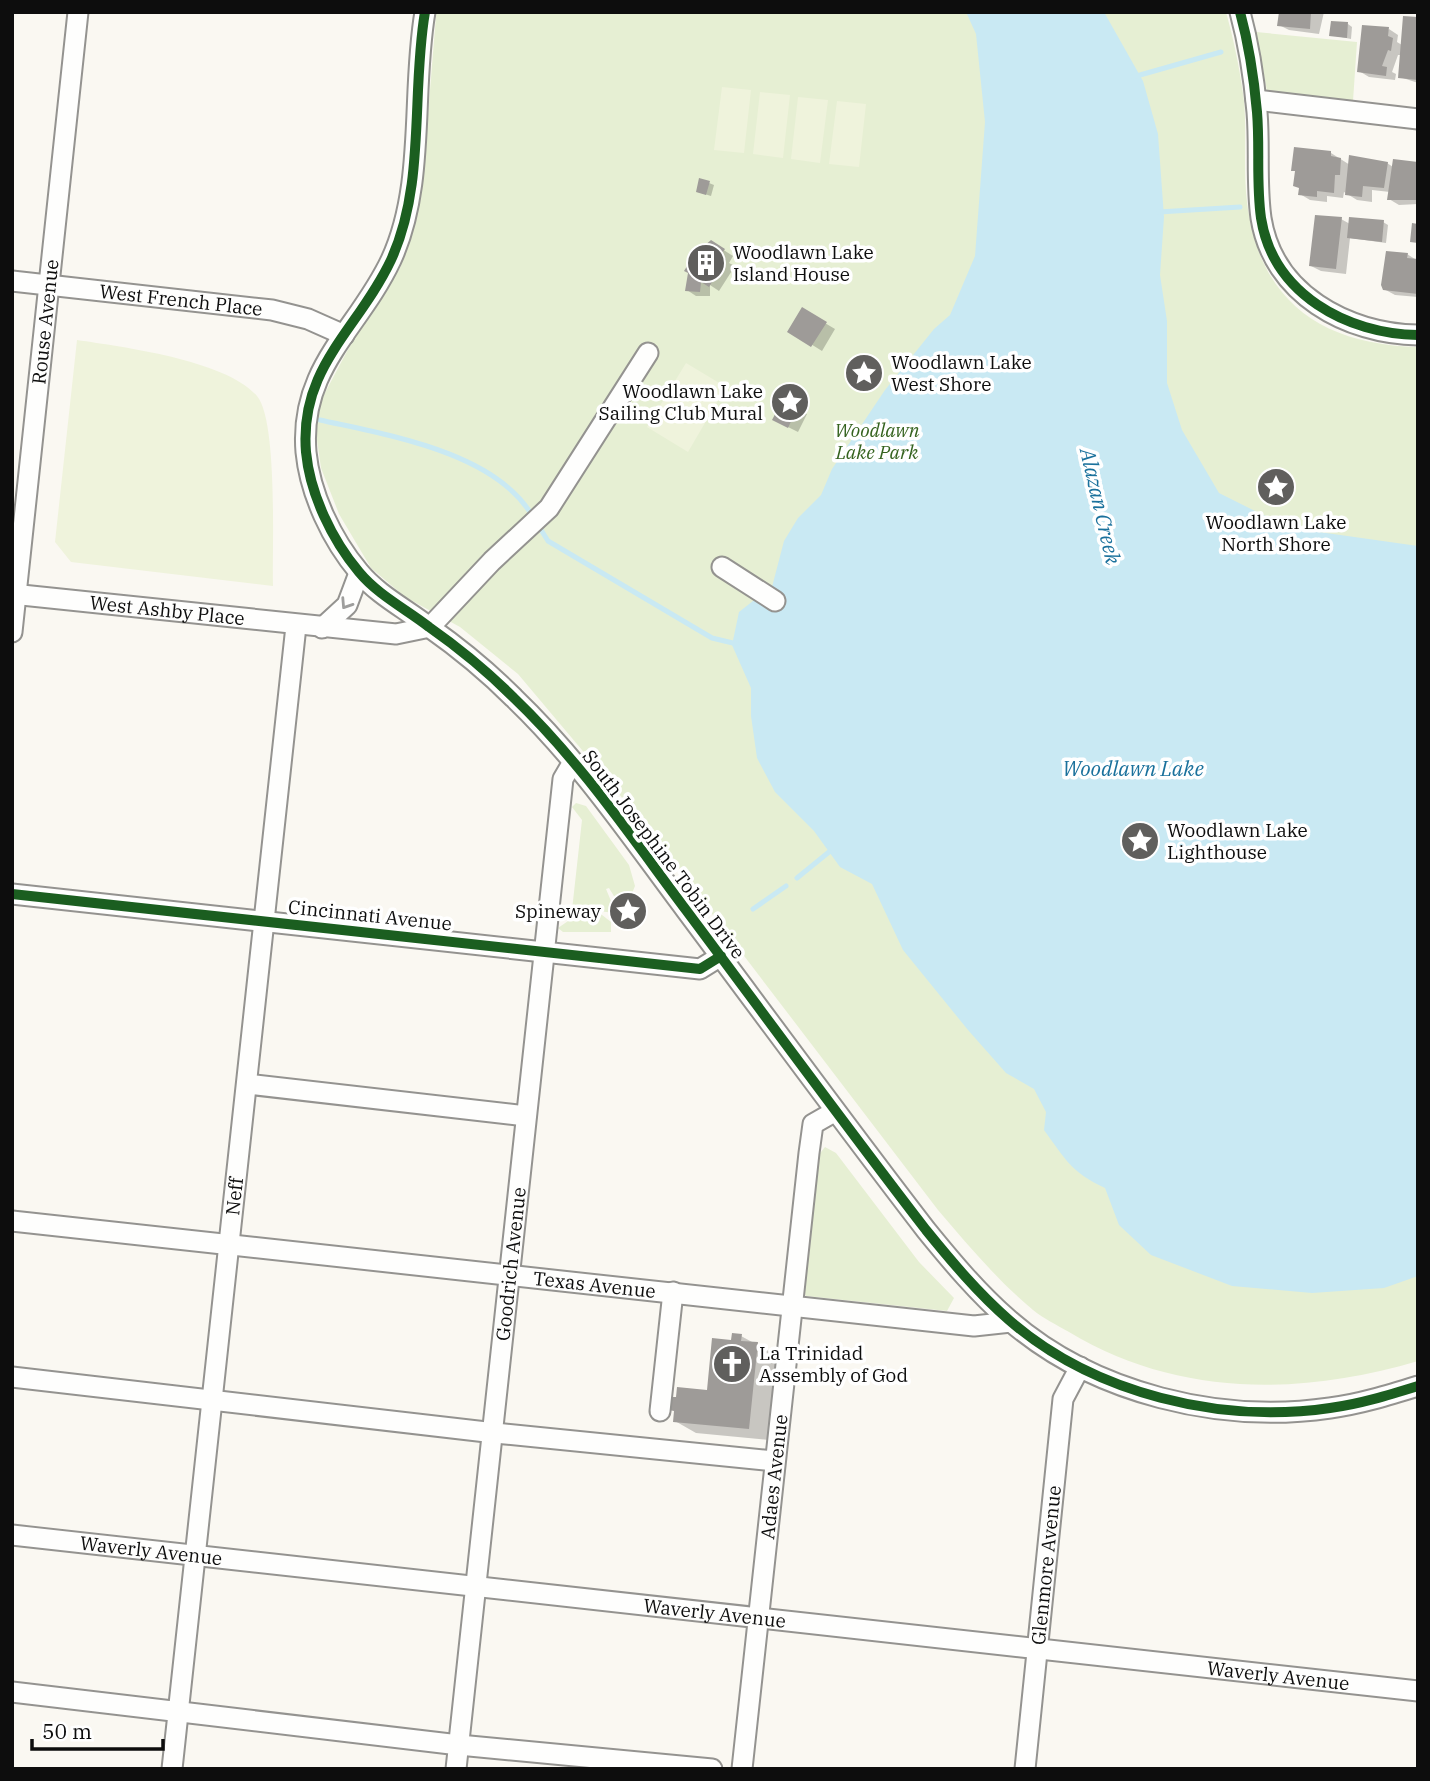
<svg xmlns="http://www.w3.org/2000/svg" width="1430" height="1781" font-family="'IBM Plex Serif',serif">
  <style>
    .green { fill: #e6efd3 }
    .pitch { fill: #eff3dc }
    .water { fill: #c9e9f3 }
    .shadow { fill: #0003 }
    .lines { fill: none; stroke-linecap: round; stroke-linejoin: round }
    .stream { stroke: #c9e9f3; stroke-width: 5 }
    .building { fill: #9e9b98 }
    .minor-casing { stroke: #949390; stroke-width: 23 }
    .minor { stroke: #fefefd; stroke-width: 19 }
    .cycleway-casing { stroke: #fff; stroke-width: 15 }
    .cycleway { stroke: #1b5e20; stroke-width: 10 }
    .oneway { stroke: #9e9e9d }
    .labels { text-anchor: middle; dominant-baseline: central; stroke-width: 7; stroke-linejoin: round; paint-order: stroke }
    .poi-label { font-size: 19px; fill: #0d0d0d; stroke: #fff; text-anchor: start }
    .street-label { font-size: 19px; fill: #0d0d0d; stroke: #fff }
    .park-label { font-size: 19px; font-style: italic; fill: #35631f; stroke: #fff }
    .water-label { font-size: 21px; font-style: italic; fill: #1a719c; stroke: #fff }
  </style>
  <rect width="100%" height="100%" fill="#faf8f2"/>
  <!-- green -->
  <path class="green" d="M428,12H1226C1234,41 1240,70 1244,101C1247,134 1243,169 1247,202C1259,301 1321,345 1418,347V1361C1300,1396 1177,1397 1069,1332C1057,1325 1044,1319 1033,1310C997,1280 968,1245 938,1210L635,813L518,674L460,627L405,597L371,568L339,514L321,468L315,426L319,404L353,340L400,268L409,240L422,189L436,16Z
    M1256,32L1357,42L1353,101L1267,91Z
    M576,803L586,806L629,865L635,886L626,908L620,906L609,888L606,889L616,913L597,911L611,922V932H563L558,928L571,919L582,820L572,807Z
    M825,1147L836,1153L919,1262L954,1298L947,1311L806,1296L803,1292L817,1157Z"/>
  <!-- pitch -->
  <path class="pitch" d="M722,87L751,90L744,153L714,150Z
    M760,92L790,95L783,158L753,154Z
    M798,97L828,100L820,163L791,159Z
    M837,101L866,104L859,167L829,164Z
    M77,340C123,347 226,360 257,396C278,421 272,550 273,586L71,562L55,542Z
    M686,363L726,387L688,452L647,427Z"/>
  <!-- water -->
  <path class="water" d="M966,12H1104L1143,81L1158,134L1164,217L1160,275L1167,321V383L1182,430L1219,493L1263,515L1312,531L1418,546V1276L1384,1288L1312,1293L1232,1286L1151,1255L1119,1225L1105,1188C1071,1172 1066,1160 1044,1130L1046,1112L1034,1089L1006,1073L968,1030L903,950L872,884L840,867L814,831L775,792L757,758L751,716V688L732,645L739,612L753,601L780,593L772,587L784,541L798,518L821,495L832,469L885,390L934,329L950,315L975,256L985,122L976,34Z"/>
  <!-- shadow -->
  <path class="shadow" d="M1279,12H1324L1319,34L1289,30L1279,25Z
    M1418,19V83L1400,77L1402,55H1398L1392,72L1396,74L1395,80L1369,77L1359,71L1389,29L1398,35L1397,42L1402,45Z
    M1348,24L1352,27L1351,39L1331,35Z
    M1331,153L1350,165L1387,163L1393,167L1418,164V204L1399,205L1389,199L1390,192L1372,190V202L1357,200L1344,192L1343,198L1327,196V202L1310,200L1300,194Z
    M709,183L714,185L711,196L698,192Z
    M1341,219L1350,224L1383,222L1388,225L1386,243L1350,238L1346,274L1321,271L1311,266Z
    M711,242L733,256L729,263L735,266L719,291L710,285V296H696L687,290Z
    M1407,254L1418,261V297L1395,295L1384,289Z
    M803,310L835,329L822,351L790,331Z
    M783,401L807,414L798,432L784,425Z
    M741,1336L778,1356L769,1440L696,1433L675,1421L708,1391L733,1342Z"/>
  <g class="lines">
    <!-- stream -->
    <path class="stream" d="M1133,77L1221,52
      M1159,212L1240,207
      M320,420C387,435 496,452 533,517
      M538,525L548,541L712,638L737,644
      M797,878L829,852
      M753,909L786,886"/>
  </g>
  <!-- building -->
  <path class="building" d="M1279,12H1311L1310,29L1277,26Z
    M1403,16L1418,17V80L1398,78Z
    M1331,21L1348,22L1347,38L1329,36Z
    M1362,25L1389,27L1388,36L1393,38L1391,51L1388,50L1382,66L1387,67L1386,76L1357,72Z
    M1294,147L1331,151V156L1341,158L1340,175H1335L1334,193L1317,191V197L1298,195L1299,188L1293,186L1295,171H1291Z
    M1349,155L1388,162L1384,188L1363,186L1362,197L1345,195Z
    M1393,159L1418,162V200H1387Z
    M699,178L710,181L706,195L696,192Z
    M1315,215L1342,217L1336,269L1309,266Z
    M1349,217L1384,220L1382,242L1347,238Z
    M1412,223L1418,224V243L1410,242Z
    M711,240L725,249L720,256L726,259L709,287L701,282L700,292L685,291L688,273L684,271L694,255Z
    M1386,251L1408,253L1407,258L1418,259V294L1383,290L1381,285Z
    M802,307L827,322L811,347L787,332Z
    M783,399L798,406L788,428L772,420Z
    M732,1333L742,1334L741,1341L758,1342L749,1429L673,1422L674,1411L669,1410L670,1397H676L677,1387L707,1390L712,1338L731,1340Z"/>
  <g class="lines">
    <defs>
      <g id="minor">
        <path d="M425,12C411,93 426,184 391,260C358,330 299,367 306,452C310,494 332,540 359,572C378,595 406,609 429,627C459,648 488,672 514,698C580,761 632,838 686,910C766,1017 845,1125 926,1230C952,1262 978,1293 1009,1320C1094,1394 1221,1424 1330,1408C1360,1404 1389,1395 1418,1386"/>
        <path d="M1240,12C1249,45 1254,78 1257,112C1260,147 1256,183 1261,218C1273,294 1347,334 1418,335"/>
        <path d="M1256,100L1418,119"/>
        <path id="s1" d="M12,281L272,310L308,319L344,335"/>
        <path d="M722,567L775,601"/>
        <path id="s2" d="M12,594L396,634L430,627L492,561L549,508L648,353"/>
        <path d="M322,628L347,605L359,573"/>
        <path id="s3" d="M12,632L78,12"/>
        <path d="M12,894L700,969L721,956"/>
        <path d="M247,1084L526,1116"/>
        <path id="s4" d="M12,1221L974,1326L1011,1322"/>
        <path d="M12,1377L495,1433L774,1461"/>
        <path d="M660,1411L673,1292"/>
        <path id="s5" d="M12,1535L1418,1691"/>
        <path d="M12,1692L459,1745L712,1769"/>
        <path id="s6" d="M172,1769L296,626"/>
        <path id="s7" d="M456,1769L563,779L573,762"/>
        <path id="s8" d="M742,1769L809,1153L813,1124L834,1112"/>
        <path id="s9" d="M1025,1769L1063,1399L1080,1367"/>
      </g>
    </defs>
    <!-- minor casing -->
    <use href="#minor" class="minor-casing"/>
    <!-- minor -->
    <use href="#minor" class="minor"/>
    <defs>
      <path id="cycleway" d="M425,12C411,93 426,184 391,260C358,330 299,367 306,452C310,494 332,540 359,572C378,595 406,609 429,627C459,648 488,672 514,698C580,761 632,838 686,910C766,1017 845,1125 926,1230C952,1262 978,1293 1009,1320C1094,1394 1221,1424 1330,1408C1360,1404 1389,1395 1418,1386
        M1240,12C1249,45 1254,78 1257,112C1260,147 1256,183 1261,218C1273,294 1347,334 1418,335
        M12,894L700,969L721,956"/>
    </defs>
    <!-- cycleway casing -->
    <use href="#cycleway" class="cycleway-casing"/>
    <!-- cycleway -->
    <use href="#cycleway" class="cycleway"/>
  </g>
  <!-- one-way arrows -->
  <defs><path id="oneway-chevron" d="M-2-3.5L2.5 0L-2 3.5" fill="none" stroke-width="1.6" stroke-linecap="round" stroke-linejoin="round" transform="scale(1.75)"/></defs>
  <use class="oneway" href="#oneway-chevron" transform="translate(346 604) rotate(123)"/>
  <!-- icons -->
  <defs>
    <symbol id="building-disc" viewBox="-11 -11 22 22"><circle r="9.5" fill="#605f5d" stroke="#fff"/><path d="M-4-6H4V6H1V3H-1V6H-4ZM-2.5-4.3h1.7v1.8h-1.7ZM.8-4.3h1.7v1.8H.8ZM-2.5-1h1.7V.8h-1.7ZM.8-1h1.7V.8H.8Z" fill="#fff"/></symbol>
    <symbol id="sight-disc" viewBox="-11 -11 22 22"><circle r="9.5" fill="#605f5d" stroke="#fff"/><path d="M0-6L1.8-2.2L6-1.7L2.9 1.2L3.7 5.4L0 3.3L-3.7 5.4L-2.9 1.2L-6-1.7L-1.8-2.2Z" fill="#fff"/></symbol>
    <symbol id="church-disc" viewBox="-11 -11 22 22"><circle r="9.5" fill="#605f5d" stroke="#fff"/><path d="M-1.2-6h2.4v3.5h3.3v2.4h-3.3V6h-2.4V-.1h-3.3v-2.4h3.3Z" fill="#fff"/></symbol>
  </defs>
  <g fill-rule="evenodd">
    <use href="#building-disc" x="684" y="241" width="44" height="44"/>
    <use href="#sight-disc" x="842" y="351" width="44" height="44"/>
    <use href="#sight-disc" x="768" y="380" width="44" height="44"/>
    <use href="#sight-disc" x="1254" y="465" width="44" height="44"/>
    <use href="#sight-disc" x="1118" y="819" width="44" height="44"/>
    <use href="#sight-disc" x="606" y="889" width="44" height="44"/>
    <use href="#church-disc" x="710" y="1342" width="44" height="44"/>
  </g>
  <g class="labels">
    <!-- poi labels -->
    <g class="poi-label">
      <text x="733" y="252">Woodlawn Lake<tspan x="733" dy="22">Island House</tspan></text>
      <text x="891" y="362">Woodlawn Lake<tspan x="891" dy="22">West Shore</tspan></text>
      <text x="763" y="391" text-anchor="end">Woodlawn Lake<tspan x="763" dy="22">Sailing Club Mural</tspan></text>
      <text x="1276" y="522" text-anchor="middle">Woodlawn Lake<tspan x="1276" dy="22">North Shore</tspan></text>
      <text x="1167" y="830">Woodlawn Lake<tspan x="1167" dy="22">Lighthouse</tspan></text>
      <text x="601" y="911" text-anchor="end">Spineway</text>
      <text x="759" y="1353">La Trinidad<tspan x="759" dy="22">Assembly of God</tspan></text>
    </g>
    <!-- street labels -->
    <g class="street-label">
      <text stroke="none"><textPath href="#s1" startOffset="170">West French Place</textPath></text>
      <text stroke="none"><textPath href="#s3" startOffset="312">Rouse Avenue</textPath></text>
      <text stroke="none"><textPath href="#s2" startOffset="156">West Ashby Place</textPath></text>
      <text transform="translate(664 854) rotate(53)">South Josephine Tobin Drive</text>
      <text transform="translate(370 915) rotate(6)">Cincinnati Avenue</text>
      <text stroke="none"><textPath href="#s6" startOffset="576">Neff</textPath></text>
      <text stroke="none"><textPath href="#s7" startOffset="508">Goodrich Avenue</textPath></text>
      <text stroke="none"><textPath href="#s4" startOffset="586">Texas Avenue</textPath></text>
      <text stroke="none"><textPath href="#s8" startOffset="294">Adaes Avenue</textPath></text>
      <text stroke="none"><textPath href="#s5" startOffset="140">Waverly Avenue</textPath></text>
      <text stroke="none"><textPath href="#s9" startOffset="205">Glenmore Avenue</textPath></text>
      <text stroke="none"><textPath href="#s5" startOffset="707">Waverly Avenue</textPath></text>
      <text stroke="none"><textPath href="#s5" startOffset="1274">Waverly Avenue</textPath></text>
    </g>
    <!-- park labels -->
    <g class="park-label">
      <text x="877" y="430">Woodlawn<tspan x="877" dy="22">Lake Park</tspan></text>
    </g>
    <!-- water labels -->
    <g class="water-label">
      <text transform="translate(1101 506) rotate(77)">Alazan Creek</text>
      <text x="1133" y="768">Woodlawn Lake</text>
    </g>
  </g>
  <!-- border -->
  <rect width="1430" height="1781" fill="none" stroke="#0d0d0d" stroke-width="28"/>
  <!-- scale -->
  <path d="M32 1739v10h131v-10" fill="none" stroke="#0d0d0d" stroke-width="3.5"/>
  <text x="42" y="1739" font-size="21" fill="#0d0d0d" stroke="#ffffff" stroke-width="5" paint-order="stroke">50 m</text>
</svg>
